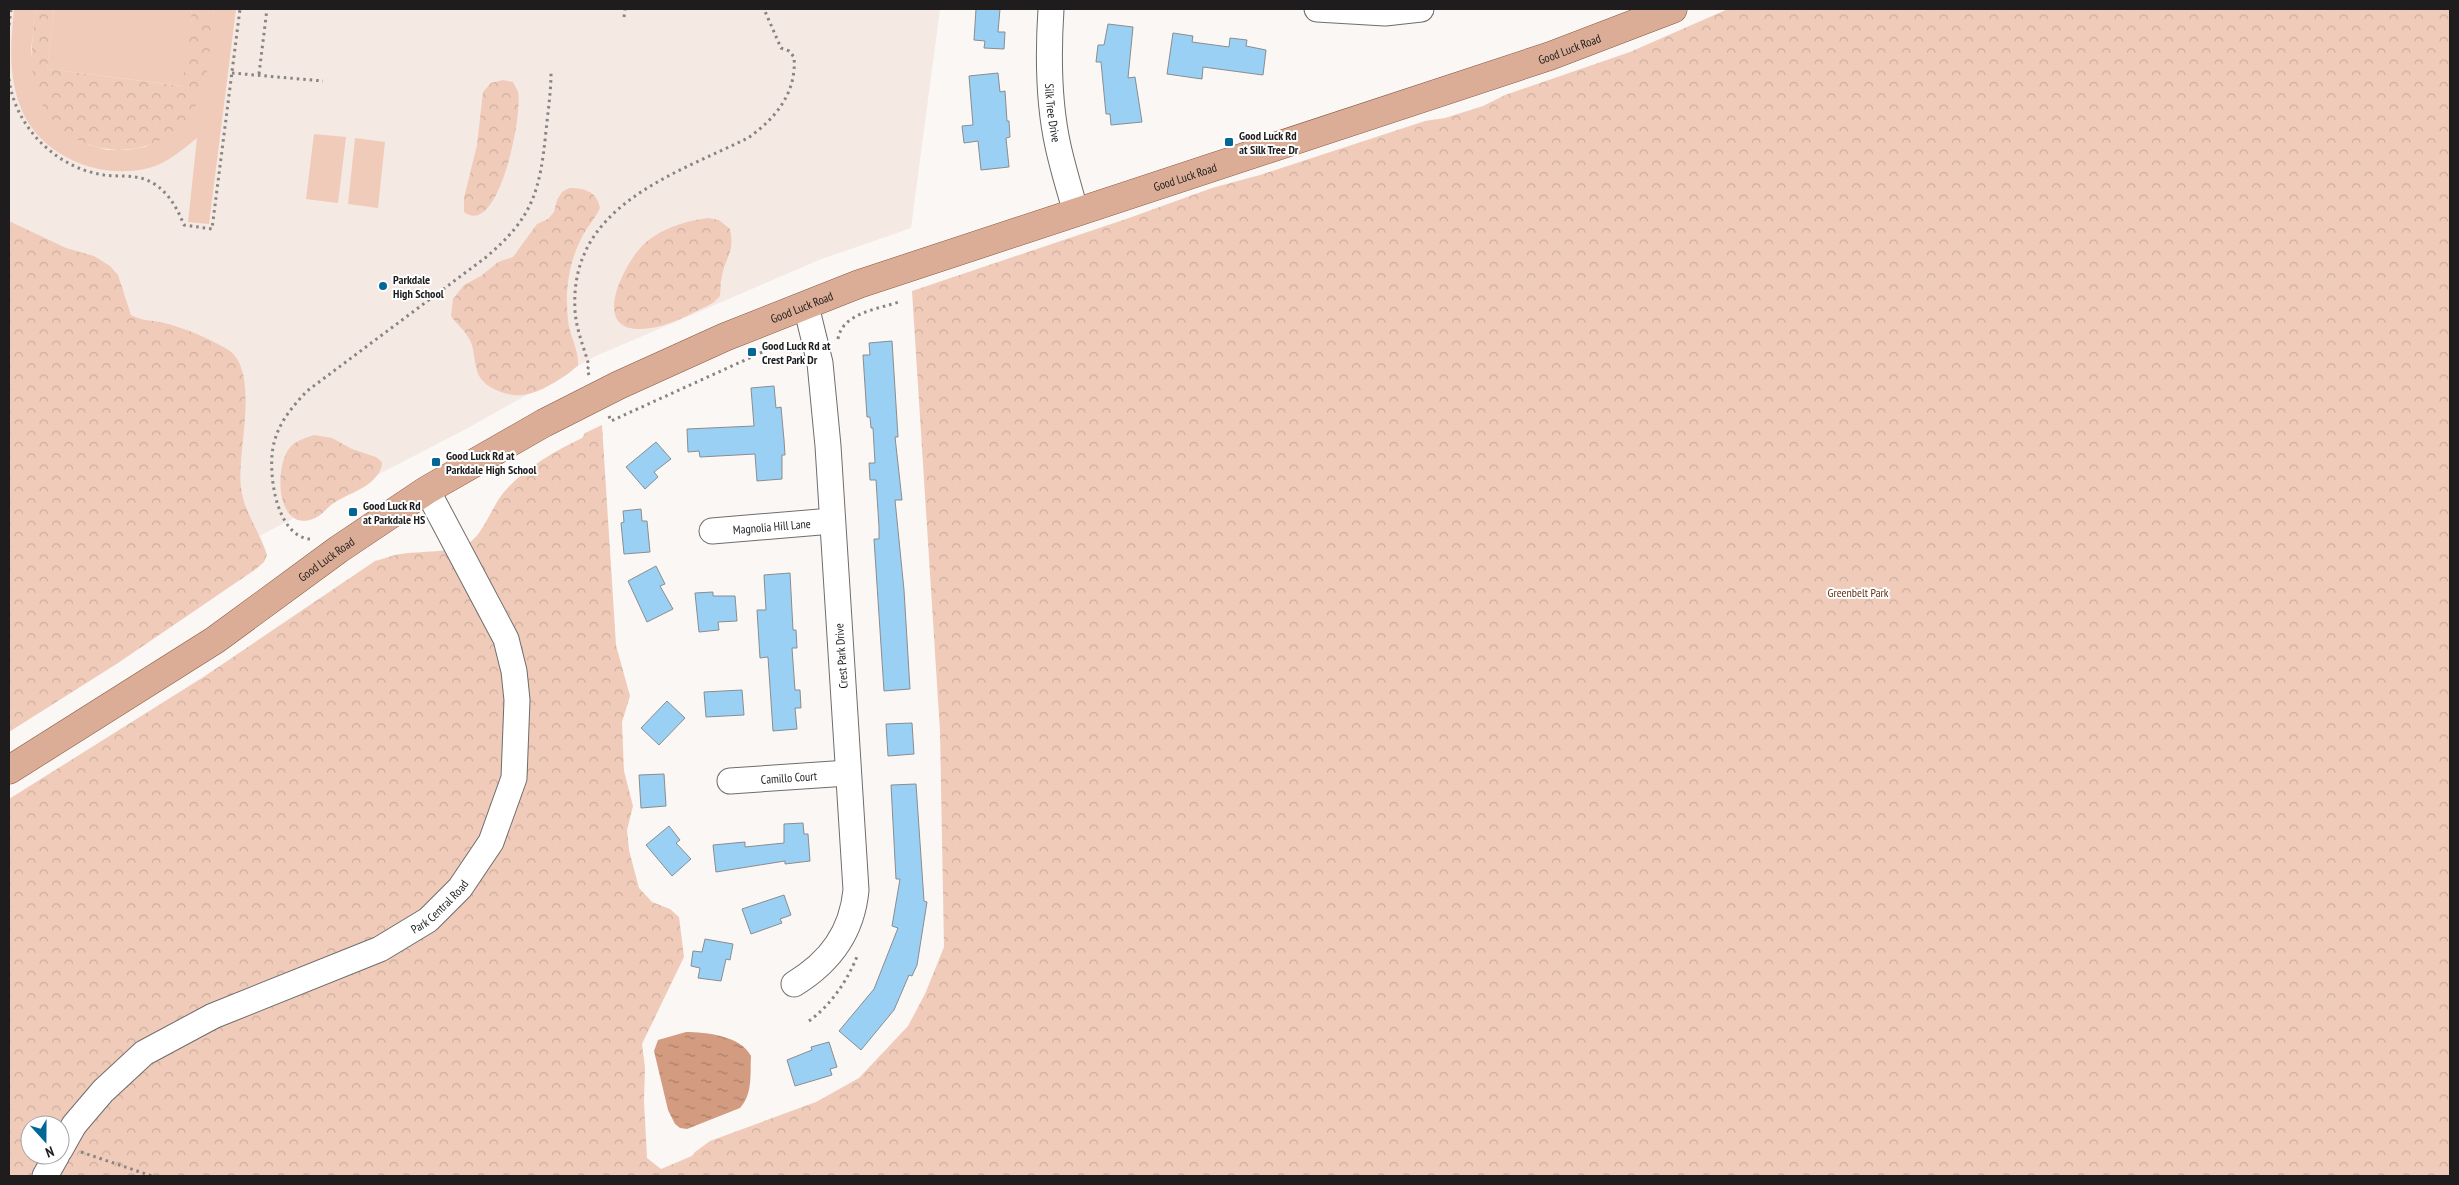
<svg xmlns="http://www.w3.org/2000/svg" width="2459" height="1185" font-family="'PT Sans Narrow',sans-serif">
  <style>
    .built { fill: #f4e9e3 }
    .green { fill: #f0cbb9 }
    .forest { fill: url(#forest-crowns); fill-rule: evenodd }
    .water { fill: url(#water-ripples) }
    .building { fill: #99d0f4; stroke: #8a8d8f }
    .lines { fill: none; stroke-linecap: round; stroke-linejoin: round }
    .minor-casing { stroke: #6f6c6b; stroke-width: 27 }
    .major-casing { stroke: #89573e; stroke-width: 29 }
    .path { stroke: #878484; stroke-width: 3; stroke-dasharray: 2.5 4; stroke-linecap: butt }
    .minor { stroke: #fff; stroke-width: 25 }
    .major { stroke: #dbad96; stroke-width: 28 }
    .poi-dot { fill: #036796; stroke: #fff; stroke-width: 2 }
    .labels { text-anchor: middle; dominant-baseline: central; stroke-width: 4; stroke-linejoin: round; paint-order: stroke }
    .street-label { font-size: 12px; fill: #1e1c1c; stroke: #fff }
    .poi-label { font-size: 12px; font-weight: bold; fill: #1e1c1c; stroke: #fff; text-anchor: start }
    .park-label { font-size: 12px; fill: #632f12; stroke: #fff }
  </style>
  <defs>
    <pattern id="forest-crowns" width="20" height="18" patternUnits="userSpaceOnUse" patternTransform="scale(1.25)"><rect width="20" height="18" fill="#f0cbb9"/><path d="M2 6a3 3 0 1 1 6 0M12 15a3 3 0 1 1 6 0" fill="none" stroke="#cdae9e"/></pattern>
    <pattern id="water-ripples" width="26" height="14" patternUnits="userSpaceOnUse" patternTransform="scale(1.25)"><rect width="26" height="14" fill="#d39c81"/><path d="M2 4q2-2 4 0t4 0M15 11q2-2 4 0t4 0" fill="none" stroke="#ab7e69"/></pattern>
  </defs>
  <rect width="100%" height="100%" fill="#faf7f5"/>
  <!-- built -->
  <path class="built" d="M9,9H940L911,228L819,260L596,356L466,429L186,574L9,359Z"/>
  <!-- green -->
  <path class="green" d="M14,9H36L31,49L34,79L58,124L89,145L107,150H127L145,147L173,132L201,93L214,9H236L209,224L188,222L197,138C183,149 168,163 149,168C99,181 36,155 19,103C8,71 11,41 14,9Z
    M54,9H192L183,86L47,69Z
    M314,134L346,137L338,203L306,199Z
    M355,138L385,142L378,208L348,204Z"/>
  <!-- forest -->
  <path class="forest" d="M36,9H54L47,69L182,86L192,9H214C210,39 211,78 196,105C162,169 63,163 38,95C28,67 32,38 36,9Z
    M1728,9H2450V1176H9V799L205,676L375,561C383,559 392,555 401,554C418,551 454,553 469,543C484,533 492,506 504,492C525,468 553,452 582,438L585,433L602,425L616,645L630,696L622,722L624,771L633,806L627,830L629,850L639,888L652,902L670,909L679,917L684,957L642,1044L645,1067L644,1101L647,1158L661,1169L692,1156L695,1152L710,1141L816,1102L859,1078L908,1026L925,994L944,947L940,731L912,291L1129,218L1212,188L1260,175L1425,121L1445,118L1483,106L1505,95L1630,52ZM30,1125H60V1155H30Z
    M503,80L513,82C514,85 517,89 518,92C523,113 499,239 464,212V198L477,145L483,92L491,83Z
    M569,188C584,188 597,191 600,208C595,219 587,227 582,237C568,264 565,291 568,320C569,335 579,350 578,365C569,375 541,392 528,394C514,398 491,391 482,380C472,368 477,350 468,337C464,329 456,324 451,316L453,299L464,285L481,276L498,262L513,257L537,224L548,219L554,212L557,200L562,192Z
    M708,218L719,220L730,229C735,253 726,255 722,276C720,282 721,289 720,296L713,303C690,314 664,330 637,329C590,327 627,259 645,243C662,228 686,221 708,218Z
    M9,221L66,248L94,256L110,266L118,275L131,315C142,321 152,320 164,323C185,328 208,338 227,349C262,370 236,453 241,488C244,512 260,532 267,555L264,562L256,569L118,663L9,732Z
    M314,435L332,438L352,449L376,457L382,462C382,468 379,474 374,479C363,491 344,495 331,505C326,509 323,514 317,517C312,520 304,522 298,520C276,512 277,467 288,450C294,441 305,438 314,435Z"/>
  <!-- water -->
  <path class="water" d="M686,1032C706,1032 741,1036 751,1056C750,1074 753,1094 740,1108L687,1129L680,1128L675,1124L668,1110L654,1051L658,1040Z"/>
  <!-- building -->
  <path class="building" d="M976,9H1000L998,32H1005L1004,49L984,48L985,41L974,40Z
    M1108,24L1133,27L1128,78L1135,77L1142,122L1111,125L1110,114H1106L1101,62H1096L1098,45H1104Z
    M1173,33L1193,36L1192,42L1229,47L1230,38L1247,40L1246,46L1266,50L1263,75L1203,67L1202,79L1167,74Z
    M998,73L1000,92L1005,91L1007,121H1009L1010,137L1006,138L1009,167L981,170L978,141L964,143L962,126L973,125L969,76Z
    M892,341L898,437H895L902,500H895L904,590L910,689L884,691L874,539H879V527L876,480H870L869,463H875L873,428H871L870,417H867L863,355H870L869,343Z
    M774,386L776,408L781,407L784,440L785,455H782V479L757,481L755,454L700,457L699,451L688,452L687,429L754,426L751,388Z
    M656,442L671,459L654,472L658,477L645,489L626,467Z
    M641,509L642,521H647L650,552L624,554L621,523L624,522L623,511Z
    M656,566L665,584L660,586L673,609L647,622L628,581Z
    M790,573L793,630H796L797,648H792L795,690H800L801,708H795L797,729L773,731L768,657L760,658L757,610H766L764,575Z
    M713,592V596H735L737,621L718,622L719,630L699,632L695,593Z
    M742,690L744,715L706,717L704,692Z
    M667,701L685,718L659,745L641,728Z
    M912,723L914,754L888,756L886,724Z
    M664,774L666,806L641,808L639,775Z
    M916,784L924,901L927,902L917,965L912,976L909,975L894,1010L861,1050L839,1031L874,989L898,928L892,926L900,879H896L891,785Z
    M803,823L804,834H808L810,861L785,864V861L716,872L713,845L745,842V847L784,843V824Z
    M669,826L680,840L676,843L691,859L672,876L646,845Z
    M784,895L791,915L780,919L782,923L751,934L742,909Z
    M705,939L733,944L730,960L726,959L721,981L698,978L700,968L691,966L693,951L702,952Z
    M829,1042L837,1067L830,1069L832,1075L795,1086L787,1060L812,1050L811,1047Z"/>
  <g class="lines">
    <defs>
      <g id="minor">
        <path id="s1" d="M1051,9C1048,55 1048,101 1058,146C1063,169 1070,191 1076,213"/>
        <path d="M1317,9L1385,13L1421,9"/>
        <path id="s2" d="M712,531L832,521"/>
        <path id="s3" d="M730,781L848,773"/>
        <path d="M794,984C830,962 852,933 856,890L828,446L820,363L806,306"/>
        <path id="s4" d="M60,1150L74,1125L103,1091L144,1053L213,1016L380,949L428,920L460,888L491,842L514,778L517,700L514,671L506,639L427,490"/>
        <path d="M45,1176L57,1155"/>
      </g>
      <g id="major">
        <path id="s5" d="M9,770L215,640L339,549L427,490L544,423L619,385L725,337L859,284L1550,56L1673,9"/>
      </g>
    </defs>
    <!-- minor casing -->
    <use href="#minor" class="minor-casing"/>
    <!-- major casing -->
    <use href="#major" class="major-casing"/>
    <!-- path -->
    <path class="path" d="M624,17L625,9
      M9,25L11,9
      M232,73L323,81
      M259,74L267,9
      M9,79C15,127 56,168 104,175C120,177 138,174 153,183C169,193 177,208 184,225L212,229L240,9
      M838,339C842,313 878,309 899,302
      M589,375L587,370L589,366C584,347 576,330 575,310C569,206 673,175 748,138C775,119 797,93 794,57L789,51L781,48L764,9
      M609,416L611,421L767,350L783,348L790,352L794,346
      M310,539C275,536 267,469 274,443C279,422 293,406 307,391L485,258C533,218 540,191 546,131C548,111 551,92 551,73
      M809,1021C831,1005 848,980 858,954
      M81,1152L152,1176"/>
    <!-- minor -->
    <use href="#minor" class="minor"/>
    <!-- major -->
    <use href="#major" class="major"/>
  </g>
  <!-- markers -->
  <g class="poi-dot">
    <rect x="1224" y="137" width="10" height="10" rx="2.5"/>
    <circle cx="383" cy="286" r="5"/>
    <rect x="747" y="347" width="10" height="10" rx="2.5"/>
    <rect x="431" y="457" width="10" height="10" rx="2.5"/>
    <rect x="348" y="507" width="10" height="10" rx="2.5"/>
  </g>
  <g class="labels">
    <!-- street labels -->
    <g class="street-label">
      <text stroke="none"><textPath href="#s5" startOffset="1731">Good Luck Road</textPath></text>
      <text stroke="none"><textPath href="#s1" startOffset="104">Silk Tree Drive</textPath></text>
      <text stroke="none"><textPath href="#s5" startOffset="1326">Good Luck Road</textPath></text>
      <text stroke="none"><textPath href="#s5" startOffset="921">Good Luck Road</textPath></text>
      <text stroke="none"><textPath href="#s2" startOffset="60">Magnolia Hill Lane</textPath></text>
      <text stroke="none"><textPath href="#s5" startOffset="381">Good Luck Road</textPath></text>
      <text transform="translate(841 656) rotate(-94)">Crest Park Drive</text>
      <text stroke="none"><textPath href="#s3" startOffset="59">Camillo Court</textPath></text>
      <text stroke="none"><textPath href="#s4" startOffset="461">Park Central Road</textPath></text>
    </g>
    <!-- poi labels -->
    <g class="poi-label">
      <text x="1239" y="135">Good Luck Rd<tspan x="1239" dy="14">at Silk Tree Dr</tspan></text>
      <text x="393" y="279">Parkdale<tspan x="393" dy="14">High School</tspan></text>
      <text x="762" y="345">Good Luck Rd at<tspan x="762" dy="14">Crest Park Dr</tspan></text>
      <text x="446" y="455">Good Luck Rd at<tspan x="446" dy="14">Parkdale High School</tspan></text>
      <text x="363" y="505">Good Luck Rd<tspan x="363" dy="14">at Parkdale HS</tspan></text>
    </g>
    <!-- park labels -->
    <g class="park-label">
      <text x="1858" y="592">Greenbelt Park</text>
    </g>
  </g>
  <!-- border -->
  <rect width="2459" height="1185" fill="none" stroke="#1e1c1c" stroke-width="20"/>
  <!-- north arrow -->
  <g transform="translate(45 1140) rotate(159)"><circle r="24" fill="#ffffff" stroke="#a5a4a4"/>
  <path d="M0-4L9 19L0 12L-9 19Z" fill="#036796"/>
  <text y="-8" font-size="14" font-weight="bold" text-anchor="middle" fill="#1e1c1c">N</text>
  </g>
</svg>
